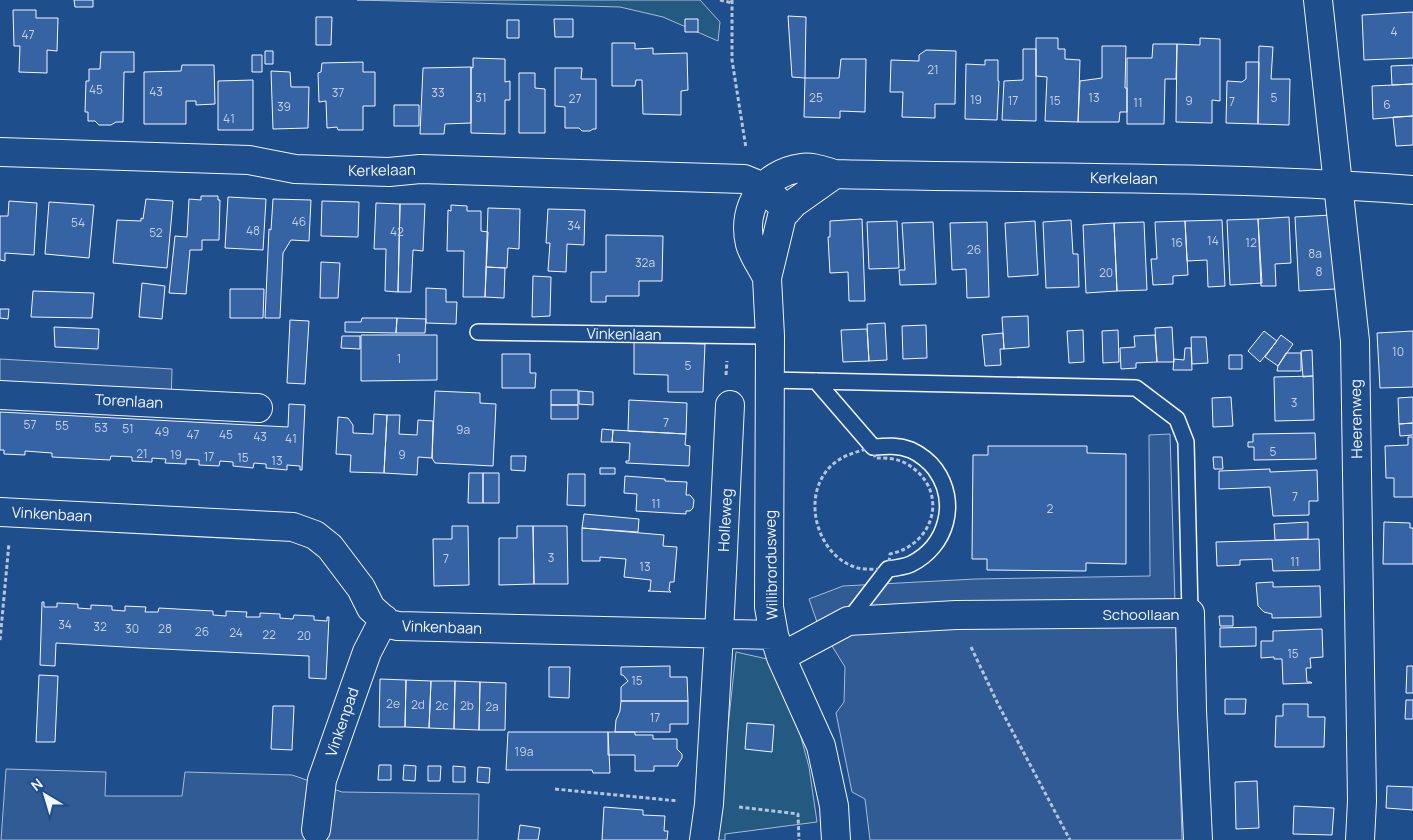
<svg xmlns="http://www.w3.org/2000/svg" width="1413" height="840" font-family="Manrope,sans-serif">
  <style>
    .green { fill: #245a82; stroke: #a8bbd7 }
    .parking { fill: #305b95; stroke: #a8bbd7 }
    .building { fill: #3563a3; stroke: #f2f6ff }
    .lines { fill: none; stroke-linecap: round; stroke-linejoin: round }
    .lane-casing { stroke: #f2f6ff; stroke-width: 18 }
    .street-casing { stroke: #f2f6ff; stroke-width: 30 }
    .path { stroke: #b3c4dc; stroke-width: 3; stroke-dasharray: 4 2.5; stroke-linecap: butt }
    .lane { stroke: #1f4e8c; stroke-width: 15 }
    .street { stroke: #1f4e8c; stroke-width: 28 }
    .labels { text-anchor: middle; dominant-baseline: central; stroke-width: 4; stroke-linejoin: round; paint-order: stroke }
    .number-label { font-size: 12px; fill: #c3d1e8 }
    .street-label { font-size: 15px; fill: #f2f6ff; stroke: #1f4e8c }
  </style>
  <rect width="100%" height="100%" fill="#1f4e8c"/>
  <!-- green -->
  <path class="green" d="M357,0H700L720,22L718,41L663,17L620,7Z
    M736,652L767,659L799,730L809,767L817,822L725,834V840H716Z"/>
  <!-- parking -->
  <path class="parking" d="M0,359L172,369L171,403L0,395Z
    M1170,434L1182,840H870L865,799L852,792L836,713L844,702L845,667L817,622L809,599L843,586L975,579L1150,576L1149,435Z
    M6,769L106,772L105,796H182L185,772L292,775L342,792L479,794L478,840H1Z"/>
  <!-- building -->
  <path class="building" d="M74,0H93V7H75Z
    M13,10H36V18H58L57,51L47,50V73L19,72L20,46H14Z
    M1413,12V58L1364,60L1362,15Z
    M788,16L806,17L805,78L792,77Z
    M316,17H332L331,45H316Z
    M554,19H573V37H555Z
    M685,19H698V32H685Z
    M507,20H519V38H507Z
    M1036,38H1058V49H1065V59L1080,60L1078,122L1045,121L1047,77L1036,76Z
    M1200,38L1220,39V101L1212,100V123L1176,122L1177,44L1200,45Z
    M612,43H635V49L653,48V54L687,53L688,90L681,91V115L643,114L642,80H636L635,86H612Z
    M1153,44H1177L1176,79H1165L1164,124H1127V58H1152Z
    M1102,46H1126L1125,88H1127V112H1120L1119,122H1078L1080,81L1102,78Z
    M1259,46L1273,47L1271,79H1290L1289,125L1258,124Z
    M1023,49H1036V121L1002,120L1004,81L1023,80Z
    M926,50L956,51L955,104H935V118L902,117L903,92H890L891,60L919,61V55Z
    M265,51H273V64H265Z
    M101,52H134V72H124L123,122H116L111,125H99L95,121H88V112H85L86,81H89V69H100Z
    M252,55H262V72H252Z
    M473,58L505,59V82L510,81V100H505V134L471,133V67L473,68Z
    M841,59H866L865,112L840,111V118L804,117L805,78H839Z
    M985,60H998V81H999L997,120L965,119L966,64L985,65Z
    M363,62V72H375V106H363V130H338L337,127L327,128L326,101L319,102L318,73L321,72L322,63Z
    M1246,62H1259L1258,124L1226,123L1227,81L1242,82L1246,79Z
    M182,65H214L215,104L196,105V101H186V124H144V72L181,71Z
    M1413,65V84L1392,85L1391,66Z
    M471,67V123L445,124L444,134H420L423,68Z
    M555,68H582L581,79H596V129H593L590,131H582L579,128H565V107L555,106Z
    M271,71L290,72L291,87H309L308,128L273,129Z
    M519,73H535V88L545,89V133H519Z
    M253,80V130H218V81Z
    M1413,84V116L1373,119L1372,86Z
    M394,105H419V126H394Z
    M1413,116V145L1396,146L1393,117Z
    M201,196H218V200H220L219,240H202V250H190L186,294L169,293L175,236L187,237L189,199L201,200Z
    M228,197L266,199L263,250L225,248Z
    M146,199L173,201L167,268L113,263L117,220L141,221V218L143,219Z
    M273,199L311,200L309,241L291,240L283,253L280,318H265L269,229L271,230Z
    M9,201L37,203L34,255L5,253V261L0,260V216H8Z
    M322,201L359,202L358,237L321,236Z
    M49,202L94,205L89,258L45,254Z
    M376,203L400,204L398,292L385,291L386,249H374Z
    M400,204H425L423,251L413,250L411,292H398Z
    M451,205L467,206V211H481V231L488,232L485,297H463L464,251H447L448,210L451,211Z
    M488,208L520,209L519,249L508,248L507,268L486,267Z
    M548,209L585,210L584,245L567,244L566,272L548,271L550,243H546Z
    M1331,215L1335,289L1299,291L1295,217Z
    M1289,217L1291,263L1275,264L1276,286H1261L1258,219Z
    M862,219L865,301H849L848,272L830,273L828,237H830V221Z
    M1258,219L1262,283L1230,285L1227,220Z
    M1071,220L1073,254H1078L1079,287L1046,288L1043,222Z
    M1222,220L1225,286L1208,287L1207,260L1187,261L1185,221Z
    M897,221L899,268L869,269L867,222Z
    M1035,221L1038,275L1008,277L1005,223Z
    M1185,221L1188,275L1173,276V284L1153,285L1151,259H1157L1155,222Z
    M933,222L936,284L900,285L899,270H905L902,223Z
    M987,222L989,297L967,298L966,269L952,270L950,223Z
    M1144,222L1147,290L1117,291L1114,223Z
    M1114,223L1117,291L1086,293L1083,225Z
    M606,235L663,236L662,281H639V296H606V302H591V272H606Z
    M321,262L340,263L338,298H320Z
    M486,267L505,268L504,298L485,297Z
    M533,276L551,277L550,316L532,317Z
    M142,283L165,286L162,319L139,317Z
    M426,288L446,289V302H457L456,324L426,323Z
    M230,289H264L263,318H230Z
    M33,291L94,293L92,318L31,317Z
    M0,309H9L8,319L0,318Z
    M1028,316L1029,347L1004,349L1002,317Z
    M362,318H397L396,333L345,332V322H361Z
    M397,318L426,319L425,333H396Z
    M290,320L309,321L305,384L287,383Z
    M885,323L887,360L869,361L867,324Z
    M926,325L927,358L903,359L902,326Z
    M54,327L99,329L98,349L55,347Z
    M1172,327L1174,362H1157L1155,328Z
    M867,329L869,361L843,362L841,330Z
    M1083,330L1084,362L1069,363L1067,331Z
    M1118,330L1119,362L1103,363L1102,331Z
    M1264,331L1277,341L1260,362L1248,351Z
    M1413,331V387L1380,388L1377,333Z
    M1003,333L1004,349H1000L1001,365L985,366L982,335Z
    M361,335H437V380L361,381Z
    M1155,335L1157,362L1136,363V368L1121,369L1120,348L1135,347L1134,336Z
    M1281,335L1293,344L1278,366L1265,357Z
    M342,336H360V349L341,348Z
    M1191,337H1206L1208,363L1192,364Z
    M634,342L705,344L703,392H668V375L634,374Z
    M1185,348H1191L1192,370H1173L1174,359L1184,360Z
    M1312,350L1313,376L1303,377L1301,351Z
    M1286,353H1301V371H1277L1278,366Z
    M502,354H530V373H536L535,388H502Z
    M1229,355H1242V369H1229Z
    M1313,376L1314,420L1275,421L1274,377Z
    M551,390H578V405H551Z
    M435,391L480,393V403L496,404L493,466L435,463L432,458Z
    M579,391L593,392V405L579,404Z
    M1231,397L1233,426L1213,427L1212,398Z
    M1413,397V423L1399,424L1398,398Z
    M629,400L687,403L686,434L628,431Z
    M289,404L305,405L302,470H300V466L287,465V470L266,468V464L254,463L253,468L233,466V462L220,461L219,466L199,465V460L186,459V464L165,463L166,459L152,458V462L132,461V457L111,456L110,460L72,458L52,457V453L25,451V455L4,454V450H0V412L288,427Z
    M551,405H578V419H551Z
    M374,414L387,415L384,473L350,472L351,455L336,454L338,417L348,418L353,425V433L373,434Z
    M387,415H400L399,434L417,435L418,420L433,421L432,458L418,457L417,475L384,473Z
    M1413,423V435L1400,436L1399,424Z
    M602,429L613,430L612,442H601Z
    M613,430L686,434L685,445L690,446L689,466L626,463V461H629L630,443L612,442Z
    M1315,433L1316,459L1254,460V447H1248V442H1253V434Z
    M1408,437H1413V497H1394V478H1386L1385,446L1408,445Z
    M988,446H1087V453L1126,454V564L1086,563V571L987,570V559H972L973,455H988Z
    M511,456H526L525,471L511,470Z
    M1213,457H1222L1223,469H1214Z
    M600,468H615V474H600Z
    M1270,469V472L1317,470L1318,501H1309V515L1273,516L1270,487L1219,489V471Z
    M469,473H483V503H468Z
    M483,473H499V503H483Z
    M568,474H585V506L567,505Z
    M625,476L665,479V481L687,482L686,495H690L694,500L693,508L690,511H686V514L636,511L637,494L624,493Z
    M584,514L639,519L638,532L582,528Z
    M1308,522V539L1275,540L1274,524Z
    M1384,522L1410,523V528H1413V564H1383Z
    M452,526H468L469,585L434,586L433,539H452Z
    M517,526H533L534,584L499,585V538H517Z
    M533,526H567L568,584H534Z
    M582,528L664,535L663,546L677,547L674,582H670L669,590L671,592L648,591L650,590L651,580L624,577L626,559L600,557V561H582Z
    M1319,539L1320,570L1273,571L1272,559L1240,560V565L1217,566L1216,542Z
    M1273,582V587L1320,586L1321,617L1272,618V614L1264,612L1258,606L1256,583Z
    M42,602H44V607H57V603L78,604V608L91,609V605L112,606V610L125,611V606L146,607L145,612H158L159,608L213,611V615L226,616V611L247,612L246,617H260V613L280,614V618L293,619L294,615L314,616V620L327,621V617H329L326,679L309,678V656L142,648L56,643L55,666L40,665Z
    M1219,616H1233V626H1220Z
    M1256,627V646L1220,647V628Z
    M1322,629L1323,657L1310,658L1311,668H1306L1307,682H1311L1312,683L1283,684L1282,659H1274V657L1261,658V641H1273V631Z
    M670,666V677H687L688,701H621V687L628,681L623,675H621V667Z
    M1407,666H1413V693H1406Z
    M549,667H570L569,698L549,697Z
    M39,675L58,676L55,742H36Z
    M380,679L406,680L405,727H379Z
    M406,680L431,681L429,728L405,727Z
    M431,681H455L454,729L429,728Z
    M455,681L480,682L479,730L454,729Z
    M480,682L506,683L505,730H479Z
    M1225,699H1246L1245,714H1225Z
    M1406,700H1413V719H1405Z
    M621,701H688V724H670V732H615L616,720L620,711Z
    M1283,704H1308V717H1325L1324,747H1275L1276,716H1283Z
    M273,706H294L292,750L271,749Z
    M747,723L774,725L772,752L745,749Z
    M508,732H608L610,773H593L592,770H506Z
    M608,732H635V735H653V739H677V749L682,754V758L678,764V766H654V771H635V755H608Z
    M379,765H391V780H378Z
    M404,765L416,766L415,781L403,780Z
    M428,766H441L440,781H428Z
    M453,766L465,767V782H453Z
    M478,767L490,768L489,783L477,782Z
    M1257,781L1259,828L1236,829L1235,782Z
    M1387,786L1413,787V810L1386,808Z
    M1294,806L1334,808L1332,835L1293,834Z
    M604,807L643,810V815L665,816L664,831H668L667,840H602Z
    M520,825L540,828L538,840H518Z"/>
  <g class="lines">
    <defs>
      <path id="lane" d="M478,332L770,336
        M770,380L1136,388L1177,419L1186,442L1190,613
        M816,381L873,447C887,446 898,445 911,450C920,454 930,462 935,469C959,502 947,546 911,564C904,567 896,568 888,569L848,621"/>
      <path id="street" d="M1318,0L1355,341L1362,801L1360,840
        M0,152L249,160L295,169L389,172L420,169L744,179L764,187L787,211
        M835,174L794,203L782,216L767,278L770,336L769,607L774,635L781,657L821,746L834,806L836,840
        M767,278C762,267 753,255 750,244C741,207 764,173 801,168C812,166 824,171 835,174C1027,179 1221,175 1413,190
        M0,395L258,408
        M0,512L293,527L315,535L330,547L361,588L371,608L389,624L398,626L774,635
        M781,657L848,621L956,615L1190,613L1192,710L1198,840
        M316,830L322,780L367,652L384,619
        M704,840L709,804L719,634L730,405"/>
    </defs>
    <!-- lane casing -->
    <use href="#lane" class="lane-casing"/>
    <!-- street casing -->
    <use href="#street" class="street-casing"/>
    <!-- path -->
    <path class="path" d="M720,0L732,3
      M732,0V60L746,148
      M726,375L727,361
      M873,447L875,458C885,458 896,458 905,463C950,487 937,544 890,554L888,569C879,569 867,570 858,568C817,557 801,498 829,468C841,455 857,452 873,447Z
      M0,640L9,543
      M971,647L998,704L1070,840
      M555,789L678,801
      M739,807L798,814L799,840"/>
    <!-- lane -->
    <use href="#lane" class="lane"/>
    <!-- street -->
    <use href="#street" class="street"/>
  </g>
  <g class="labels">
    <!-- number labels -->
    <g class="number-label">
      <text x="1394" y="31">4</text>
      <text x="28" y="34">47</text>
      <text x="933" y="69">21</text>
      <text x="96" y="89">45</text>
      <text x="156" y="91">43</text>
      <text x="338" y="92">37</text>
      <text x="438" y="92">33</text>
      <text x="481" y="97">31</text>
      <text x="816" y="97">25</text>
      <text x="1094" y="97">13</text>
      <text x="1274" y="97">5</text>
      <text x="575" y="98">27</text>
      <text x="976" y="99">19</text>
      <text x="1013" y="100">17</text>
      <text x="1055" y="100">15</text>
      <text x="1189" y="100">9</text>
      <text x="1232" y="101">7</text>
      <text x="1138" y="102">11</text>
      <text x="1387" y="104">6</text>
      <text x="284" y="106">39</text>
      <text x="229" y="118">41</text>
      <text x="299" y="221">46</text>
      <text x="78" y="222">54</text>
      <text x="574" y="225">34</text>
      <text x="253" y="230">48</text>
      <text x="397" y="231">42</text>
      <text x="156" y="232">52</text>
      <text x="1213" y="240">14</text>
      <text x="1177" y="242">16</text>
      <text x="1251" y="242">12</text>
      <text x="974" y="249">26</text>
      <text x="1315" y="253">8a</text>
      <text x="645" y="262">32a</text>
      <text x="1319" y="271">8</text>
      <text x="1106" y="272">20</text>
      <text x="1398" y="351">10</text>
      <text x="399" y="358">1</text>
      <text x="688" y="365">5</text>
      <text x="1294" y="402">3</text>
      <text x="666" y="422">7</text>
      <text x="30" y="424">57</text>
      <text x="62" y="425">55</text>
      <text x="101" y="427">53</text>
      <text x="128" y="428">51</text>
      <text x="463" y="429">9a</text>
      <text x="162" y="431">49</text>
      <text x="193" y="434">47</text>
      <text x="226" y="434">45</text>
      <text x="260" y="436">43</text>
      <text x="291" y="438">41</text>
      <text x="1273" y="451">5</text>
      <text x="142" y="453">21</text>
      <text x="176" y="454">19</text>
      <text x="402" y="454">9</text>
      <text x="209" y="456">17</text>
      <text x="243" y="457">15</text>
      <text x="277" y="460">13</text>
      <text x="1295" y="496">7</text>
      <text x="656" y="503">11</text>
      <text x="1050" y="508">2</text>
      <text x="551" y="557">3</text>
      <text x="446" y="558">7</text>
      <text x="1295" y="561">11</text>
      <text x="645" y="566">13</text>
      <text x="65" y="624">34</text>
      <text x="100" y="626">32</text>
      <text x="132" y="628">30</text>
      <text x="165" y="628">28</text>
      <text x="202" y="631">26</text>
      <text x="236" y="632">24</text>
      <text x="269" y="634">22</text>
      <text x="304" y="635">20</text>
      <text x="1293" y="653">15</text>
      <text x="637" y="680">15</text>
      <text x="393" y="703">2e</text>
      <text x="418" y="704">2d</text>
      <text x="442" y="705">2c</text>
      <text x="467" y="705">2b</text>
      <text x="492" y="706">2a</text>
      <text x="655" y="717">17</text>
      <text x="524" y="751">19a</text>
    </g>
    <!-- street labels -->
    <g class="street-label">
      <text transform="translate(382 170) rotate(-1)">Kerkelaan</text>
      <text transform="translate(1124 178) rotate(1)">Kerkelaan</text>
      <text transform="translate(624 334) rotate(1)">Vinkenlaan</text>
      <text transform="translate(129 401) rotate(3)">Torenlaan</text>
      <text transform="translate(1356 419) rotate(-91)">Heerenweg</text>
      <text transform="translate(52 514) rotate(3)">Vinkenbaan</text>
      <text transform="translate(725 520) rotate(-87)">Holleweg</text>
      <text transform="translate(771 565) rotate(-91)">Willibrordusweg</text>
      <text x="1141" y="614">Schoollaan</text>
      <text transform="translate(442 627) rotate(2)">Vinkenbaan</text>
      <text transform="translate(342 722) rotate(-71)">Vinkenpad</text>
    </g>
  </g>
  <!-- north arrow -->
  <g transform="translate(45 795) rotate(322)" stroke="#1f4e8c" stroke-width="4" paint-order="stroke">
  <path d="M0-4L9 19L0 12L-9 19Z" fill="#f2f6ff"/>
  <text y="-8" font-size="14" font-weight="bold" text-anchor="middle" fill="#f2f6ff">N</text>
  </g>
</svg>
